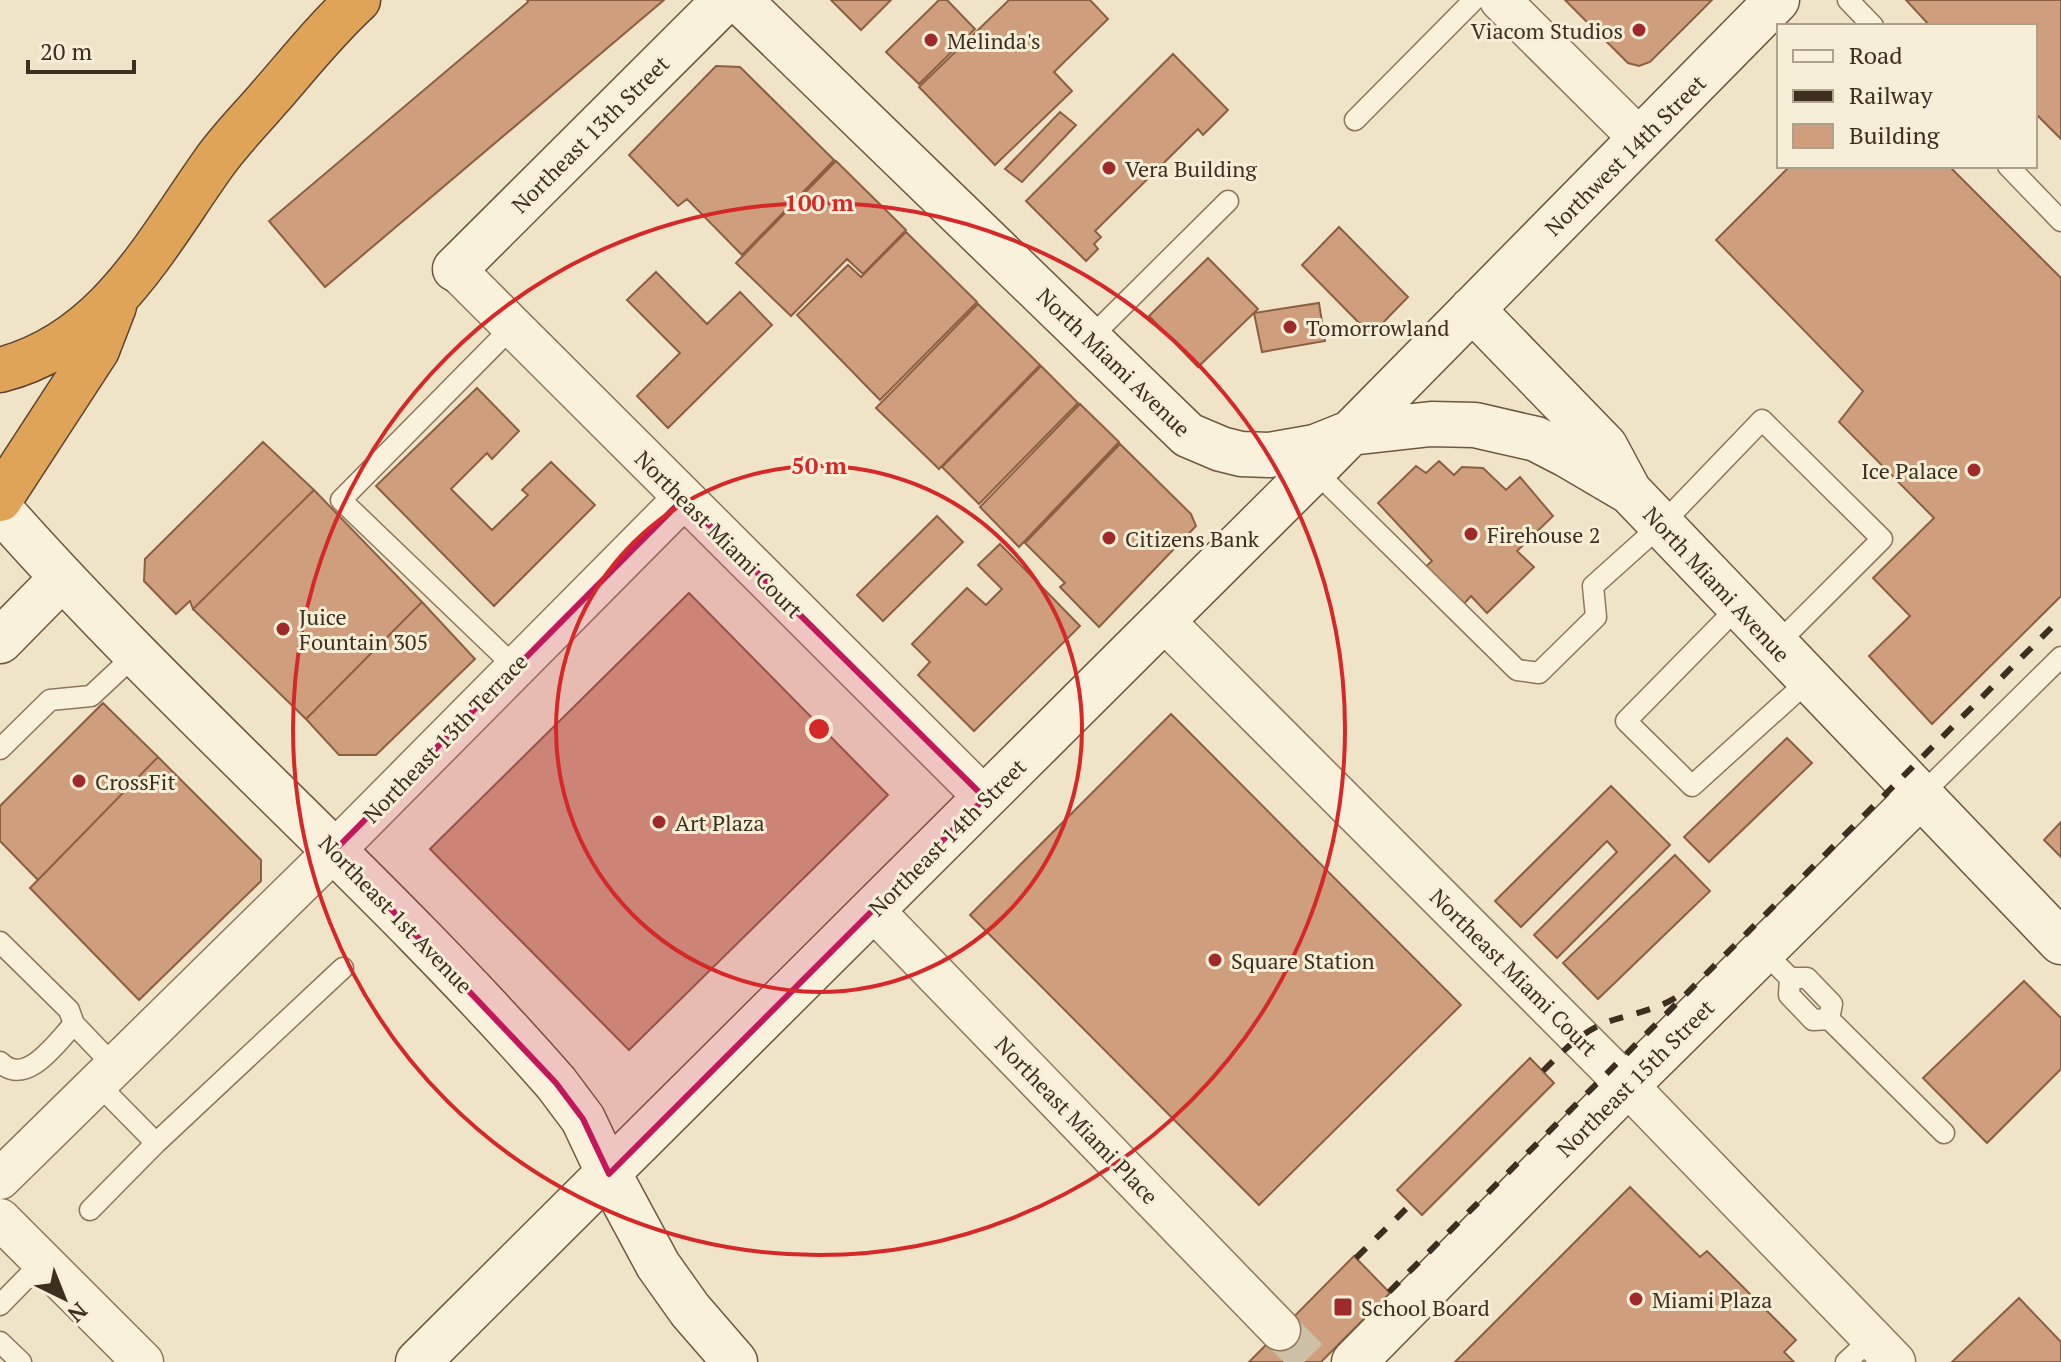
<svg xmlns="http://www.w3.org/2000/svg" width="2061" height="1362" font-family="'PT Serif',serif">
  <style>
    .building { fill: #cf9f7d; stroke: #8d5f41; stroke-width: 2 }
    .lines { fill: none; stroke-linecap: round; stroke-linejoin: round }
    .street-tunnel { stroke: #ccc0a6; stroke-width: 40; stroke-dasharray: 40 20; stroke-linecap: butt }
    .lane-casing { stroke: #8d765c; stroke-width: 23 }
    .street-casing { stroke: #8d765c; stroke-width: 43 }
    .secondary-casing { stroke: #6f573f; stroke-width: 47 }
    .highway-casing { stroke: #5b4430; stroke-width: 47 }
    .lane { stroke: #faf1dc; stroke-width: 20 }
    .street { stroke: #faf1dc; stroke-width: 40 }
    .secondary { stroke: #faf1dc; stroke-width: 44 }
    .highway { stroke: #e0a458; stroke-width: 44 }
    .rail { stroke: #3d2e20; stroke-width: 6; stroke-dasharray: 14 14; stroke-linecap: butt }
    .marked { fill: #c2185b; fill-opacity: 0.2; stroke: #c2185b; stroke-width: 6; stroke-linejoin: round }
    .ring { fill: none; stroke: #d62828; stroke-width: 4 }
    .poi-dot { fill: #9e2a2b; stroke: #f7eed8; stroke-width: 3 }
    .labels { text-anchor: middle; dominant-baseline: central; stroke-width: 6; stroke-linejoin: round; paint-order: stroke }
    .poi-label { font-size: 22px; fill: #3d2e20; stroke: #f7eed8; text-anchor: start }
    .street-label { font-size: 22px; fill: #3d2e20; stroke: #f7eed8 }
    .centre { fill: #d62828; stroke: #f7eed8; stroke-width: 4 }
    .ring-label { font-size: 24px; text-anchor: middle; font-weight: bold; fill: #d62828; stroke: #f7eed8; stroke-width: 6; stroke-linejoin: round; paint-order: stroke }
  </style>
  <rect width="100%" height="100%" fill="#f0e4c8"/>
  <!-- building -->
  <path class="building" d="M527,0H664L325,287L269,221L528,2Z
    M831,0H891L861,30Z
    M939,0H947L975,29L919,84L886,52Z
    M1009,0H1090L1108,19L1054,72L1072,91L995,165L919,87Z
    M1565,0H1712L1650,62L1639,66L1628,63Z
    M1906,0H2061V139L2035,113V26H1930Z
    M1173,54L1228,110L1203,135L1198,129L1095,231L1101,237L1094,244L1098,249L1086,261L1026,201Z
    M716,66L740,67L834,160L742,255L687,199L678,206L629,155Z
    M1060,112L1076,125L1022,182L1005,169Z
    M836,161L906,230L863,274L847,259L791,316L736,263Z
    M1790,166H1949L2061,278V596L1932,724L1869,656L1910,616L1873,578L1934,518L1839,422L1863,391L1716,240Z
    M1339,227L1408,297L1371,335L1302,265Z
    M906,232L977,302L880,400L797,315L848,265L861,277Z
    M1208,258L1258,309L1198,367L1149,316Z
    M656,272L707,324L740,292L772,325L668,428L637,396L680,353L627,300Z
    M1319,303L1325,341L1262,352L1254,313Z
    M978,304L1040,365L939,469L876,408Z
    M1041,366L1078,403L979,504L942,467Z
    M477,388L519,431L492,459L487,453L451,489L492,530L528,495L522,490L551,462L595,505L494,606L376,486Z
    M1080,404L1119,442L1019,547L980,507Z
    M263,442L314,490L193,609L190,601L176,614L144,581L145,559Z
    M1120,444L1191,514L1196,526L1099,627L1060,587L1065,583L1025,543Z
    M1439,461L1454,475L1462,467L1483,468L1506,490L1520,477L1553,516L1517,551L1534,567L1487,613L1471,596L1461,607L1421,571L1432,561L1378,503L1416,466L1426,473Z
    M314,490L422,602L306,719L193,609Z
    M937,516L963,542L883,621L857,595Z
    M1000,544L1080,626L974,731L918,675L930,662L912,644L967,588L986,605L1002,589L978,565Z
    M689,593L888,795L629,1050L430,849Z
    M422,602L475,659L376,755H339L306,719Z
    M103,703L158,757L38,880L0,841V806Z
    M1171,714L1461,1005L1259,1205L970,915Z
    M1787,738L1812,763L1709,862L1684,837Z
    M158,757L261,860V881L139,1000L30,888Z
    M1611,786L1670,845L1557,958L1534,935L1617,852L1607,841L1521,927L1495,901Z
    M2061,822V857L2044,840Z
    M1675,855L1710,891L1598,999L1563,963Z
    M2024,981L2061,1018V1069L1987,1143L1923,1078Z
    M1530,1058L1554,1083L1422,1215L1397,1190Z
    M1630,1187L1700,1257L1707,1251L1796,1340L1784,1352L1794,1362H1455Z
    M1354,1256L1390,1293L1321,1362H1249Z
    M2019,1298L2061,1342V1362H1952Z"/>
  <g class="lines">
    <!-- street-tunnel -->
    <path class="street-tunnel" d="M1280,1330L1312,1362"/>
    <defs>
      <path id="lane" d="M1848,0L1873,26
        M1355,120L1474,0
        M2008,166L2061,221
        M512,327L341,500L515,667
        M1089,339L1228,201
        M1314,470L1517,670L1539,673L1596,617L1593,586L1661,525L1762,420L1882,539L1775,646
        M1738,607L1626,721L1692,786L1808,681
        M0,749L50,700L91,696L136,654
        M1919,797L2061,657
        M0,942L69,1010L74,1024C57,1042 26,1088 0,1062
        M1763,951L1790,978H1807L1832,1004L1829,1019L1813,1020L1789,995L1790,978
        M1829,1019L1944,1133
        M74,1024L115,1067
        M98,1084L156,1143L343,968
        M90,1210L156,1143
        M0,1305L42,1262
        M0,1342L21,1362
        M1846,1362L1872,1338"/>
      <path id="street" d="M1500,0L1640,139
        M455,269L985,798
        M1163,620L1627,1085L1895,1362
        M873,910L1280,1330
        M0,1179L335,850L683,499
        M0,1219L143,1362"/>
      <path id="secondary" d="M739,0L1188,435L1221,449L1241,454L1269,455L1315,447L1350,433L1431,424L1475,425L1536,439L1567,455L1630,492L2061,942
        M455,269L725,0
        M1472,309L1605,446L1627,487
        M0,509C177,709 381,883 556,1083L583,1119L609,1174L658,1265L690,1310L735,1362
        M0,641L62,578
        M418,1362L1314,470L1777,0
        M1354,1362L1627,1085L1919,797"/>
      <path id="highway" d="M0,370C106,343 154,247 213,164C229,141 250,120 268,99C297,66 326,29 358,0
        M0,499L97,350L114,306"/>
    </defs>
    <!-- lane casing -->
    <use href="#lane" class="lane-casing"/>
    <!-- street casing -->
    <use href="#street" class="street-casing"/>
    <!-- secondary casing -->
    <use href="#secondary" class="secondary-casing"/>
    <!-- highway casing -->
    <use href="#highway" class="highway-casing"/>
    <!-- lane -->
    <use href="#lane" class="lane"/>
    <!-- street -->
    <use href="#street" class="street"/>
    <!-- secondary -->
    <use href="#secondary" class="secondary"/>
    <!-- highway -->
    <use href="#highway" class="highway"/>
    <!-- rail -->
    <path class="rail" d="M1543,1071C1562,1052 1581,1032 1607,1022C1631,1014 1657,1010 1678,996
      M1356,1258L1411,1204
      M1389,1292L2061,618"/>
  </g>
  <!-- marked area -->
  <path class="marked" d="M683,499L985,798L609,1174L583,1119L556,1083L335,850Z"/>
  <!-- distance rings -->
  <g class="ring">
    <circle cx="819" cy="729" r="263"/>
    <circle cx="819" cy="729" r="526"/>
  </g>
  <!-- markers -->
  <g class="poi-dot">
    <circle cx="1639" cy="30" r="8"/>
    <circle cx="931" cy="40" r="8"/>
    <circle cx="1109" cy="168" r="8"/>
    <circle cx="1290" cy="327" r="8"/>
    <circle cx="1974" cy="470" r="8"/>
    <circle cx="1471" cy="534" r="8"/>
    <circle cx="1109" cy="538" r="8"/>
    <circle cx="283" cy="629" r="8"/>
    <circle cx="79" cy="781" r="8"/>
    <circle cx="659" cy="822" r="8"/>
    <circle cx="1215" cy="960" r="8"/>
    <circle cx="1636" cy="1299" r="8"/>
    <rect x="1333" y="1297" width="20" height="20" rx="4"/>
  </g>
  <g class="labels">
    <!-- poi labels -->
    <g class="poi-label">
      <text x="1623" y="30" text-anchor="end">Viacom Studios</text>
      <text x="947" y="40">Melinda's</text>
      <text x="1125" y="168">Vera Building</text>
      <text x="1306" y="327">Tomorrowland</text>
      <text x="1958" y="470" text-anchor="end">Ice Palace</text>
      <text x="1487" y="534">Firehouse 2</text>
      <text x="1125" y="538">Citizens Bank</text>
      <text x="299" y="616">Juice<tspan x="299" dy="25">Fountain 305</tspan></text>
      <text x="95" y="781">CrossFit</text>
      <text x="675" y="822">Art Plaza</text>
      <text x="1231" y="960">Square Station</text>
      <text x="1652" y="1299">Miami Plaza</text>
      <text x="1361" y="1307">School Board</text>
    </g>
    <!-- street labels -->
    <g class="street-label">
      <text transform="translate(590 134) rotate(-45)">Northeast 13th Street</text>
      <text transform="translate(1625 155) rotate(-45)">Northwest 14th Street</text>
      <text transform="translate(1114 362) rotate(44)">North Miami Avenue</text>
      <text transform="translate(719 534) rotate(45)">Northeast Miami Court</text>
      <text transform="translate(1717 584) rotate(47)">North Miami Avenue</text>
      <text transform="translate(445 738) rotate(-46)">Northeast 13th Terrace</text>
      <text transform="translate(947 837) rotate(-45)">Northeast 14th Street</text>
      <text transform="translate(396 914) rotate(46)">Northeast 1st Avenue</text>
      <text transform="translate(1514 972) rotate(45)">Northeast Miami Court</text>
      <text transform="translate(1635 1078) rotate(-45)">Northeast 15th Street</text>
      <text transform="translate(1077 1120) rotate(46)">Northeast Miami Place</text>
    </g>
  </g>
  <circle cx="819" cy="729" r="12" class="centre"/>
  <g class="ring-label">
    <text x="819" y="211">100 m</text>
    <text x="819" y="474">50 m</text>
  </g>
  <!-- legend -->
  <rect x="1777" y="24" width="260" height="144" fill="#f7eed8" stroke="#ada18e" stroke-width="2"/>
  <rect x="1793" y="50" width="40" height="12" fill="#faf1dc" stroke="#ada18e" stroke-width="2"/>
  <text x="1849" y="64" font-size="24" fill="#3d2e20">Road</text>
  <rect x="1793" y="90" width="40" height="12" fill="#3d2e20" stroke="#ada18e" stroke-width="2"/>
  <text x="1849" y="104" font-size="24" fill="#3d2e20">Railway</text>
  <rect x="1793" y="124" width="40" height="24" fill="#cf9f7d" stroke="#ada18e" stroke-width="2"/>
  <text x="1849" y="144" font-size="24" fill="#3d2e20">Building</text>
  <!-- north arrow -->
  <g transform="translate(64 1298) rotate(137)" stroke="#f7eed8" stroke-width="6" paint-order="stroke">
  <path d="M0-6L14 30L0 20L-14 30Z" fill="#3d2e20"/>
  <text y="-12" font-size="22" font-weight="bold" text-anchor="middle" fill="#3d2e20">N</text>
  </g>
  <!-- scale -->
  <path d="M28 60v12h106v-12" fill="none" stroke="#3d2e20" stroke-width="4"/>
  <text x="40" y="60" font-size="24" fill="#3d2e20" stroke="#f7eed8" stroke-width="6" paint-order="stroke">20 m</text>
</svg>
